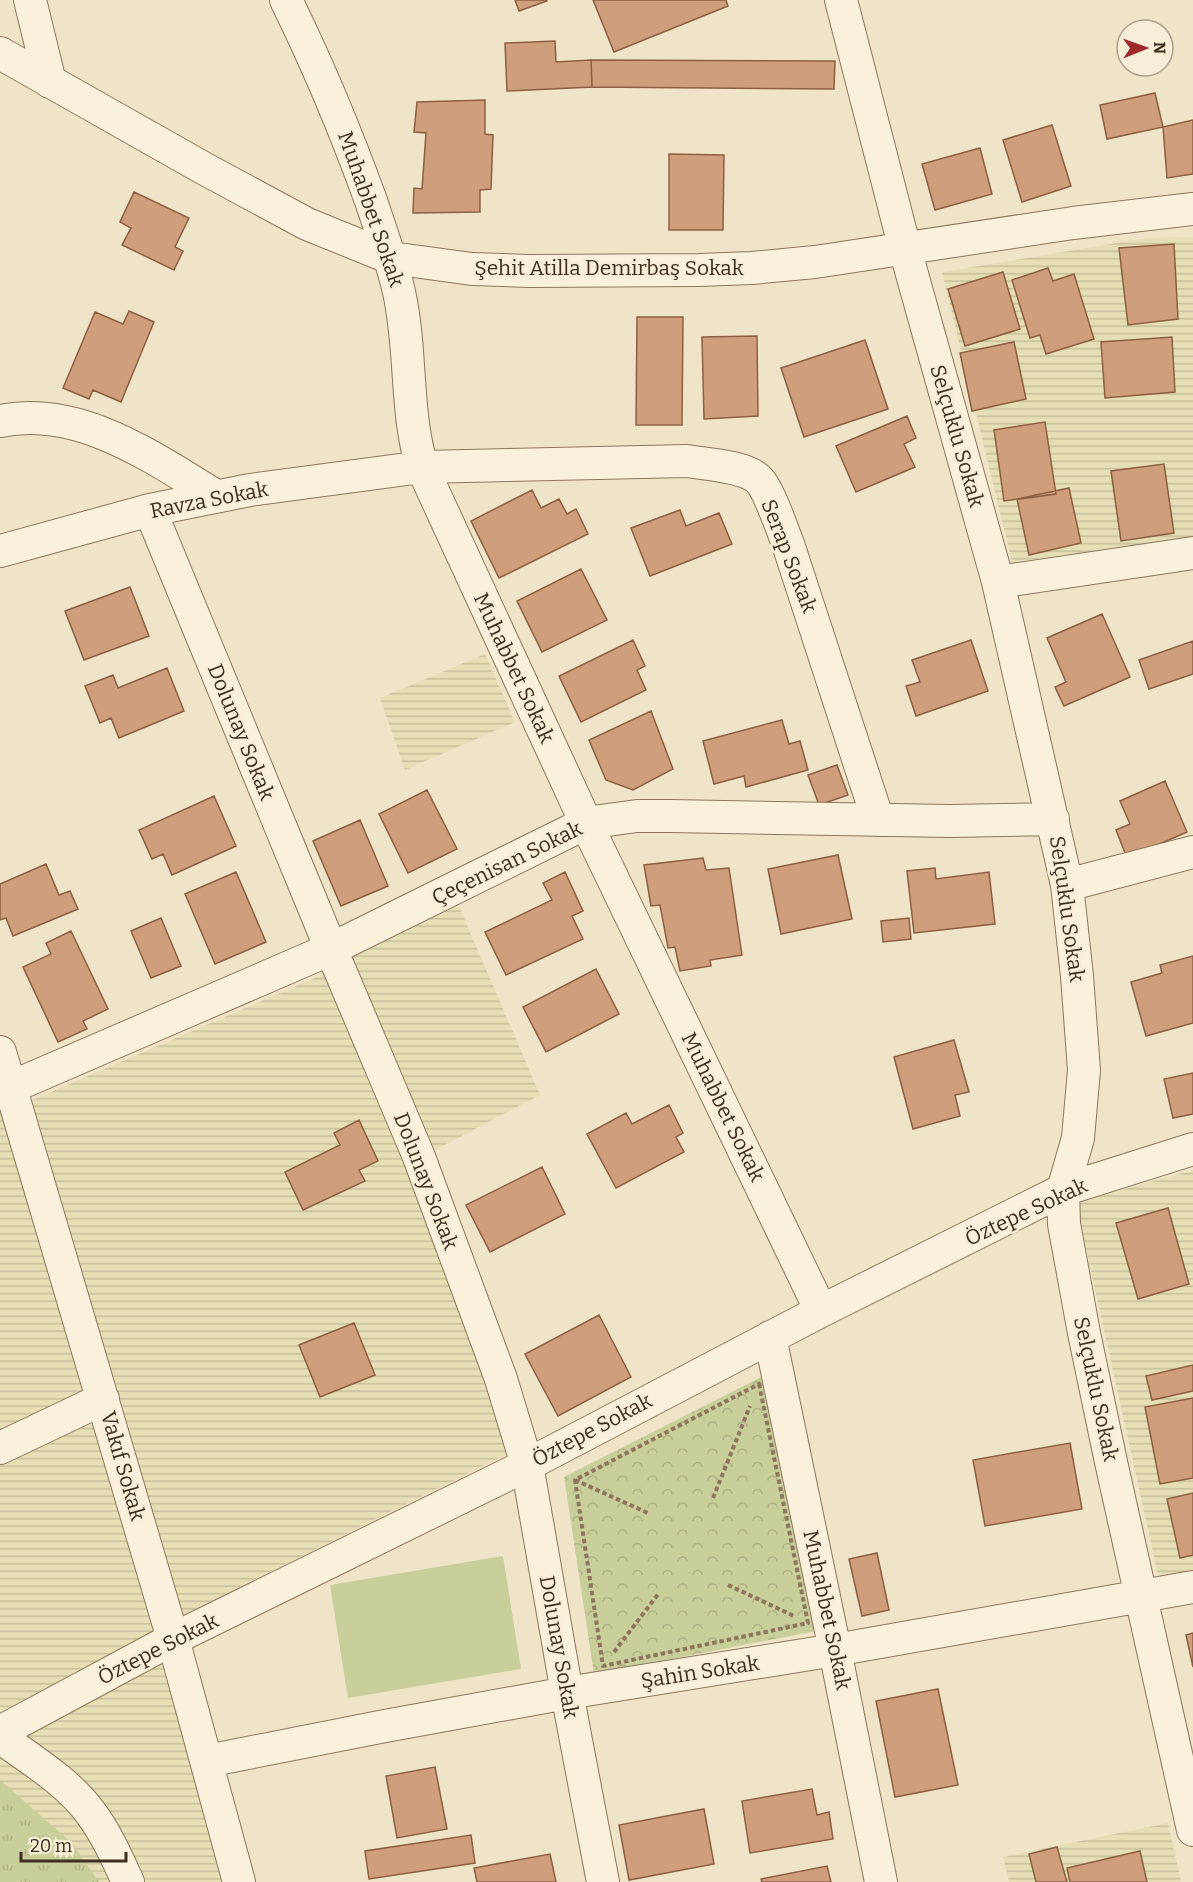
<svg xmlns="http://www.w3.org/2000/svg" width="1193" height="1882" font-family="Bitter,serif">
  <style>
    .farmland { fill: url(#farmland-rules) }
    .grass { fill: url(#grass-tufts) }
    .park { fill: url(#park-crowns) }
    .pitch { fill: #c9cf9b }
    .building { fill: #cf9f7d; stroke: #8d5f41; stroke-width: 1.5 }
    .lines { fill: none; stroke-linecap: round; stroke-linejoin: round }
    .street-casing { stroke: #8d765c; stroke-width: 34 }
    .path { stroke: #8d765c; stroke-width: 4; stroke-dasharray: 4.5 3; stroke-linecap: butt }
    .street { stroke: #faf1dc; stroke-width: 32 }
    .labels { text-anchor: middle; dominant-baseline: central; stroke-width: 5; stroke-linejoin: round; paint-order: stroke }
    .street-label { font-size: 21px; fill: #3d2e20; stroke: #f7eed8 }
  </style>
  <defs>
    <pattern id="farmland-rules" width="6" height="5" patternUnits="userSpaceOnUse" patternTransform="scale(1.5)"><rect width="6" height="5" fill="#e6deb5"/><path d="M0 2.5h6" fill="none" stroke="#c6bf9b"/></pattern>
    <pattern id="grass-tufts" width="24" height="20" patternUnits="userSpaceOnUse" patternTransform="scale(1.5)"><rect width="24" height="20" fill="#c9cf9b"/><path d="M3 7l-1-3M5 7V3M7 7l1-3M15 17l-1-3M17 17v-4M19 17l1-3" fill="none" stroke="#aeb285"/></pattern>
    <pattern id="park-crowns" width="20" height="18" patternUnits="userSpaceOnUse" patternTransform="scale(1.5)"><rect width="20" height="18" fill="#c9cf9b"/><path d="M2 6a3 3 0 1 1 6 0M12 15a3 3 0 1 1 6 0" fill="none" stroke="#aeb285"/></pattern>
  </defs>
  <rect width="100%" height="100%" fill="#f0e4c8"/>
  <!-- farmland -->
  <path class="farmland" d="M1193,237V537L1012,562L942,272L1147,238Z
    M485,654L515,722L405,770L380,698Z
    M458,904L540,1095L433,1151L349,954Z
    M331,971L486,1377L509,1453L155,1629L224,1882H0V1114Z
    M1193,1170V1574L1159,1579L1076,1203Z
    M1168,1823L1181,1882H1009L1003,1857Z"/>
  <!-- grass -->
  <path class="grass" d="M0,1780L72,1843L99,1882H0Z"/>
  <!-- park -->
  <path class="park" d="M765,1375L816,1631L594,1674L564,1477Z"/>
  <!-- pitch -->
  <path class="pitch" d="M503,1556L521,1669L348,1698L330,1585Z"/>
  <!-- building -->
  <path class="building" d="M515,0H546L547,1L519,11Z
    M593,0H726L728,6L614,52Z
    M555,41L556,62L591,60L592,87L507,91L505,43Z
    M591,60L835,61L834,89L592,87Z
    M1155,93L1163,127L1107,139L1100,105Z
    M485,100V134L493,135L491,189L480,190V212L413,213L414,188L422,189L426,133L414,132L417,102Z
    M1193,120V174L1167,178L1163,127Z
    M1052,125L1071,186L1022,202L1003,140Z
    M980,148L992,194L935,210L922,164Z
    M669,154L724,155L723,230H669Z
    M134,192L189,218L175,247L183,251L174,270L122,245L131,228L120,222Z
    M1174,244L1178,319L1128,325L1119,248Z
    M1048,268L1053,281L1074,274L1094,339L1046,354L1040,335L1030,338L1012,280Z
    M1003,272L1020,329L965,346L948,289Z
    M129,311L154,322L121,402L93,390L89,399L63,388L95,312L123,324Z
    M637,317H683L682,425H636Z
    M757,336L758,416L704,419L702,337Z
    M1172,337L1175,392L1105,398L1101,342Z
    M865,340L888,409L804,437L781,368Z
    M1014,342L1026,399L972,411L960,353Z
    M907,416L916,438L904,444L915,467L856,492L836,446Z
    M1045,422L1056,494L1004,501L994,430Z
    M1164,464L1174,533L1121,541L1111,471Z
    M1069,488L1081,543L1029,555L1017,499Z
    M532,490L541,508L559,499L567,514L576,509L588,534L499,578L471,521Z
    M680,510L686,526L719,513L732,544L650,576L631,528Z
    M581,569L607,620L542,652L517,601Z
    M130,587L149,636L84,660L65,611Z
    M1102,614L1130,677L1064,706L1055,687L1066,682L1047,638Z
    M633,640L645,666L637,670L646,690L581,722L559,676Z
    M971,640L988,691L916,716L906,686L920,682L912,660Z
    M1193,641V674L1149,689L1139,660Z
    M167,668L184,711L119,738L111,718L100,723L85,686L113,675L118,688Z
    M651,711L673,769L633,790L606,780L589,740Z
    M782,720L789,744L800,741L808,770L746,787L744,776L714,784L703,741Z
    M837,765L848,795L819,805L808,775Z
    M1165,781L1187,832L1127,858L1116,830L1130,824L1120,801Z
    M427,790L457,849L408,873L379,814Z
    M214,796L236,846L172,875L163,854L152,859L139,830Z
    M360,820L388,886L341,906L313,841Z
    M838,855L852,919L781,934L768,869Z
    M703,858L706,870L729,868L742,955L710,960L711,966L680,971L675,947L668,948L660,905L651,906L644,865Z
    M46,864L59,895L70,891L78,909L13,936L6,918L0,920V884Z
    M935,868L936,879L989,872L995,924L914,933L907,871Z
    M236,872L266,942L215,964L185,894Z
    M565,872L583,911L572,916L583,939L506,975L485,932L552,900L543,883Z
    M161,918L181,966L151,978L131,931Z
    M909,918L911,939L883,942L881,921Z
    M71,931L108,1009L83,1021L87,1029L58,1042L23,967L51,954L46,943Z
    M1193,956V1023L1146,1036L1131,982L1162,973L1160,965Z
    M596,969L619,1014L546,1052L523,1007Z
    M954,1040L969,1092L955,1095L960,1116L913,1129L894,1057Z
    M1193,1073V1114L1173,1118L1164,1079Z
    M669,1105L683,1133L676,1137L684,1152L616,1188L587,1134L626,1113L632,1124Z
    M359,1120L378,1161L359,1170L365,1181L303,1210L285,1172L340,1145L334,1133Z
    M542,1167L565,1214L490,1252L466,1205Z
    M1168,1208L1189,1284L1138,1299L1116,1223Z
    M599,1315L631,1377L558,1416L525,1354Z
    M354,1323L375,1375L320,1397L299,1345Z
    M1193,1365V1391L1152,1400L1146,1376Z
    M1193,1398V1478L1160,1484L1145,1407Z
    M1070,1443L1082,1509L985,1526L973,1460Z
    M1193,1493V1555L1180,1558L1167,1499Z
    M877,1553L889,1610L862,1616L849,1559Z
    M1193,1633V1667L1186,1635Z
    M938,1689L958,1785L895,1797L876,1701Z
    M435,1767L447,1829L397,1838L386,1776Z
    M812,1789L817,1815L829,1812L833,1839L750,1853L742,1801Z
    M704,1809L714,1864L629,1880L619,1825Z
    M471,1835L475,1863L369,1879L365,1851Z
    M1057,1847L1067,1882H1036L1029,1854Z
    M1140,1851L1147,1882H1070L1067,1868Z
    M550,1854L556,1882H477L474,1868Z
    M827,1866L831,1882H762L761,1879Z"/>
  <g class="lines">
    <defs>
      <path id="street" d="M30,0L50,82
        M286,0C318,65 346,132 371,201C381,231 392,261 399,292C412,350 405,411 422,467L586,823L821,1311
        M841,0L905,249L998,582L1067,885L1077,976L1084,1070L1078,1138L1063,1190L1064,1224L1084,1333L1111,1462L1193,1830
        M0,53L205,169L307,224L391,258L472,269L529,271L699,270L752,268L815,262L1073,223L1193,209
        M0,421C79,405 152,457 216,496
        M150,510L331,949L419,1157L501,1379L527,1465L567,1693L603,1882
        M0,551L150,510L250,490L422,467L687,461C705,464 746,466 759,480C769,490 782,529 788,544L878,820
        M998,582L1193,553
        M1067,885L1193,852
        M0,1052L173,1639L239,1882
        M0,1092L331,949L586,823L637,816H670L950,821L1053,819
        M770,1337L835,1650L881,1882
        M0,1448L103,1399
        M0,1732L173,1639L527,1465L821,1311L1063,1190L1193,1149
        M0,1737C31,1760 67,1781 90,1812C106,1833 117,1858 128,1882
        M207,1761L385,1726L567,1693L835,1650L1193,1587"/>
    </defs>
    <!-- street casing -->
    <use href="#street" class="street-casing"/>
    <!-- path -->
    <path class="path" d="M759,1384L808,1623L603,1666L575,1480Z
      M575,1480L650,1514
      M713,1498L750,1406
      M728,1585L794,1616
      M614,1652L659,1593"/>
    <!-- street -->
    <use href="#street" class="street"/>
  </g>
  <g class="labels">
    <!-- street labels -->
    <g class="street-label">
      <text transform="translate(371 209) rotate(71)">Muhabbet Sokak</text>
      <text x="609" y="268">Şehit Atilla Demirbaş Sokak</text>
      <text transform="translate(957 436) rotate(74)">Selçuklu Sokak</text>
      <text transform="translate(209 500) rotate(-11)">Ravza Sokak</text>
      <text transform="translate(789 556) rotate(69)">Serap Sokak</text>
      <text transform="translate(514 668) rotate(65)">Muhabbet Sokak</text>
      <text transform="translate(241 732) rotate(68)">Dolunay Sokak</text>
      <text transform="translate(507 863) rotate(-26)">Çeçenisan Sokak</text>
      <text transform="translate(1067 909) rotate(82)">Selçuklu Sokak</text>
      <text transform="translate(723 1107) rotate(64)">Muhabbet Sokak</text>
      <text transform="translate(426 1181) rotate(69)">Dolunay Sokak</text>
      <text transform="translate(1026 1212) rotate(-25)">Öztepe Sokak</text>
      <text transform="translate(1096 1389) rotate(78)">Selçuklu Sokak</text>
      <text transform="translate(592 1430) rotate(-28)">Öztepe Sokak</text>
      <text transform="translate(123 1466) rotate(74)">Vakıf Sokak</text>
      <text transform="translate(827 1610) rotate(78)">Muhabbet Sokak</text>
      <text transform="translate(559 1647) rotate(80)">Dolunay Sokak</text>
      <text transform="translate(158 1649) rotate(-27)">Öztepe Sokak</text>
      <text transform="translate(700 1672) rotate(-9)">Şahin Sokak</text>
    </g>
  </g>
  <!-- north arrow -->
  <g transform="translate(1145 48) rotate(89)"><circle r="28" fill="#f7eed8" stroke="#ada18e" stroke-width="1.5"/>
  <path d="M0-4.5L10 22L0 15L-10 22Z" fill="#9e2a2b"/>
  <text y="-9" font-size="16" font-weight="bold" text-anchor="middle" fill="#3d2e20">N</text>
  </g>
  <!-- scale -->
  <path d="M21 1852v9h105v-9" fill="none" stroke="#3d2e20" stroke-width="3"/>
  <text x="30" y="1852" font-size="18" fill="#3d2e20" stroke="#f7eed8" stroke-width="4.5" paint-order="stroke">20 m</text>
</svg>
